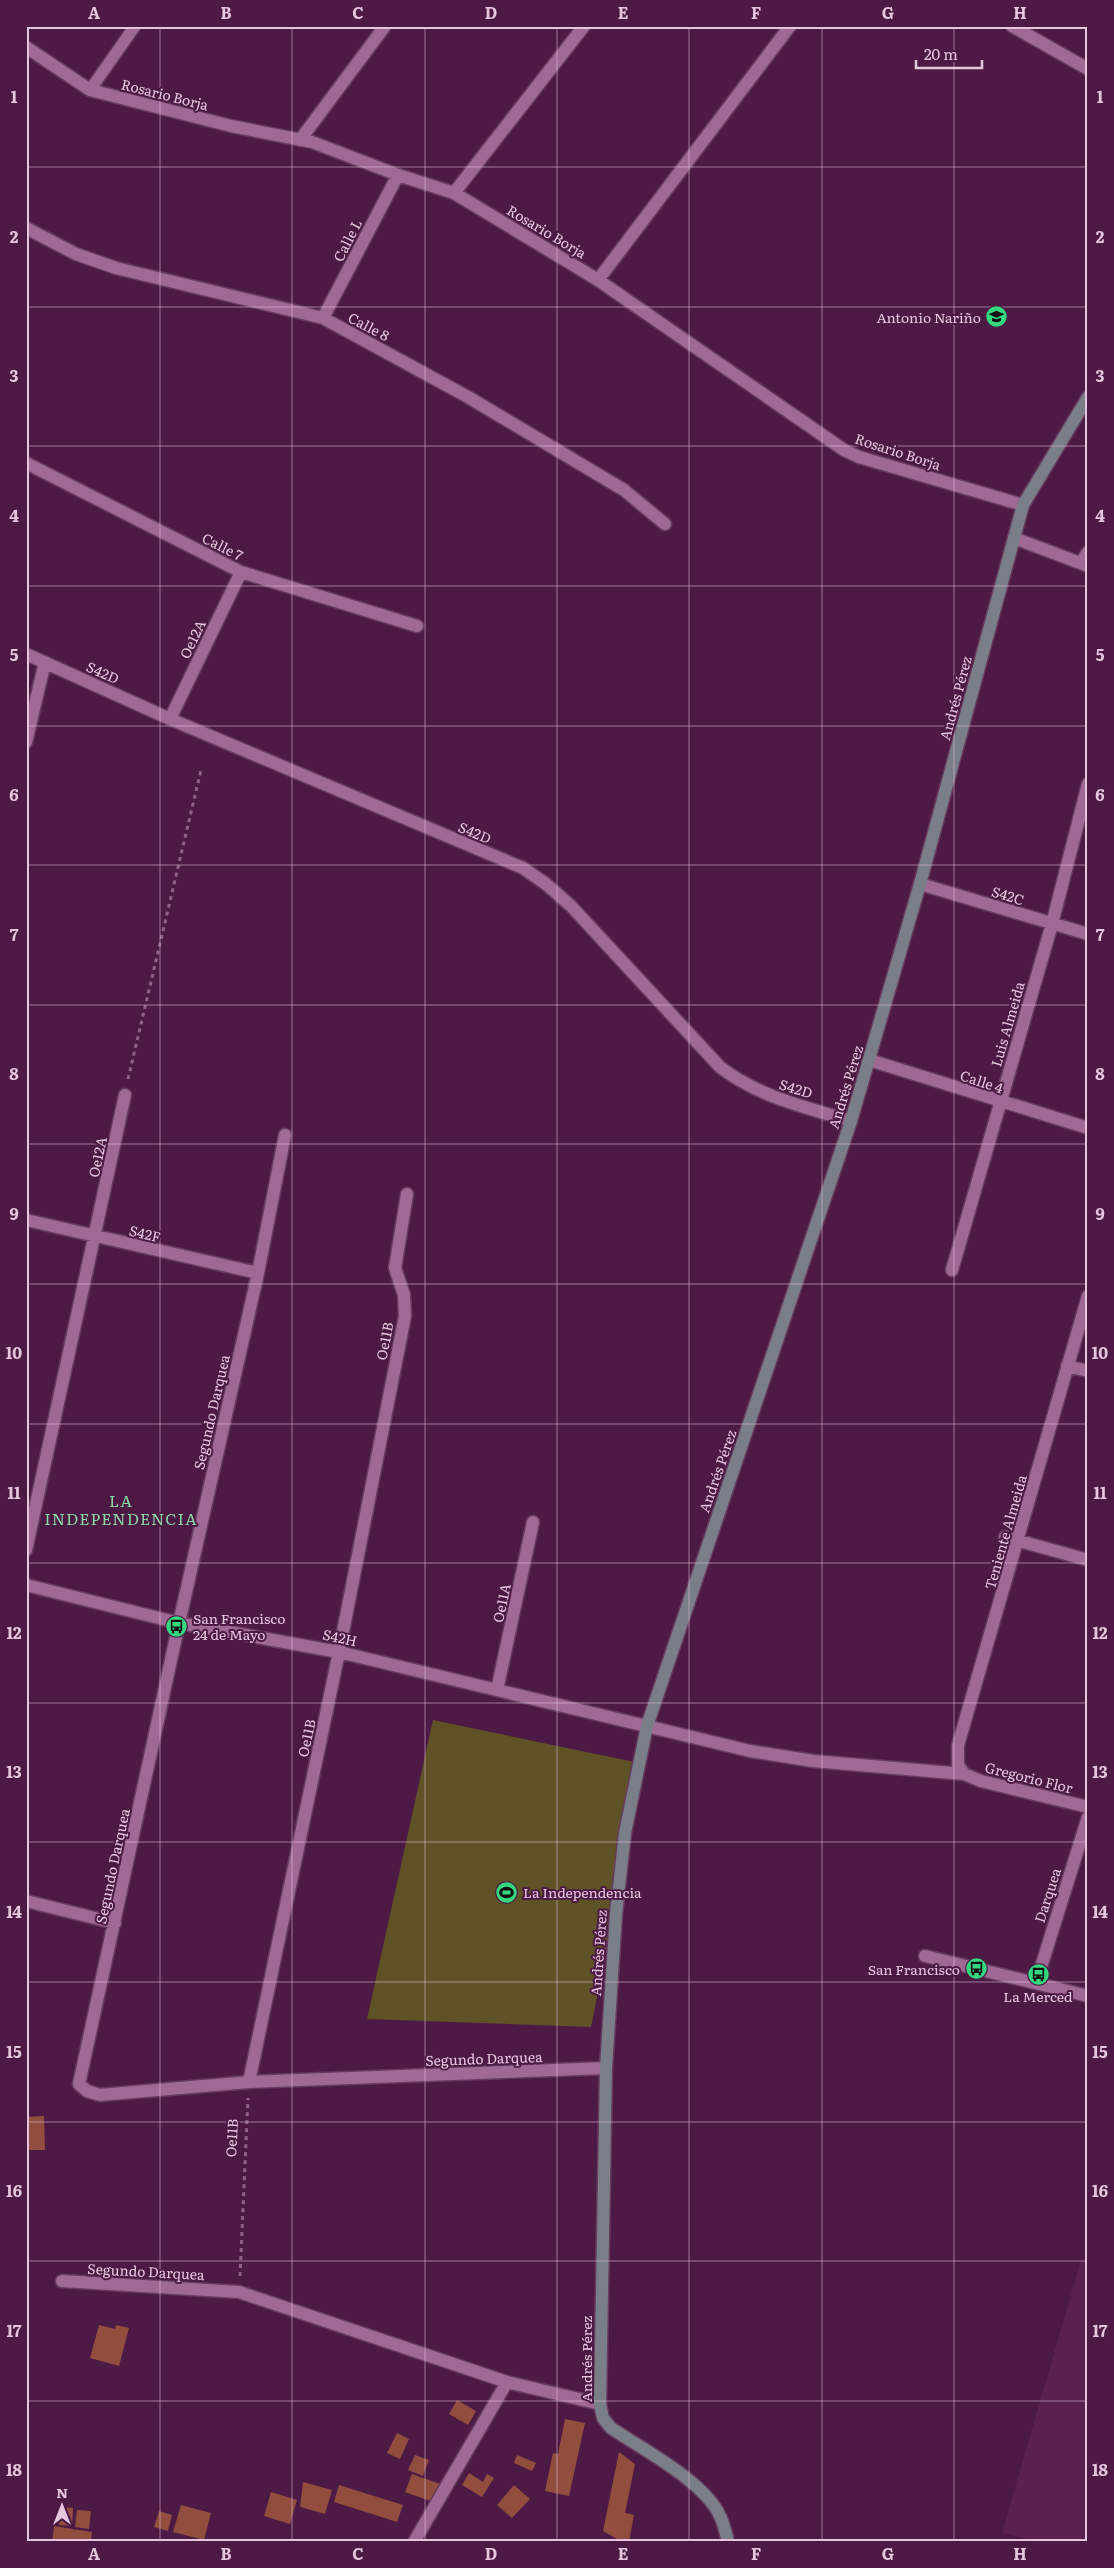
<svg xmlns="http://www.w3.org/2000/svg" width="1114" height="2568" font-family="Literata,serif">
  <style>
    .built { fill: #5a2150 }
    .green { fill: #5e5226 }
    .building { fill: #914e3e }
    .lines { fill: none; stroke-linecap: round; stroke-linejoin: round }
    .lane-casing { stroke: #673b5f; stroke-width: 14 }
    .street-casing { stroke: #673b5f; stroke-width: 15 }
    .secondary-casing { stroke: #673b5f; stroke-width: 15 }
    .path { stroke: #8e6386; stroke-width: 3; stroke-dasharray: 4 4; stroke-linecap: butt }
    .lane { stroke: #a06895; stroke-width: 11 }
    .street { stroke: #a06895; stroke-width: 12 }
    .secondary { stroke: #7a7e88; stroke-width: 12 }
    .grid { fill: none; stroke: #e6c6de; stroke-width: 1; stroke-opacity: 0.55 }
    .labels { text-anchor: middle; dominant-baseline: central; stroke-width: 4; stroke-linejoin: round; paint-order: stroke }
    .street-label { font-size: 14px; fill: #e6c6de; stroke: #4c1a44 }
    .poi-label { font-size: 14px; fill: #e6c6de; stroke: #4c1a44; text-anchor: end }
    .quarter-label { font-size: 16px; letter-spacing: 1px; fill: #8cd5a4; stroke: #4c1a44 }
    .neatline { fill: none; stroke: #e6c6de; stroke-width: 2 }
    .grid-label { font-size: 16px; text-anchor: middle; font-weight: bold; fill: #e6c6de }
  </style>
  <rect width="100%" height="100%" fill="#4c1a44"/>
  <!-- built -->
  <path class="built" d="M1081,2260L1088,2263V2542H1040L1002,2533Z"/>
  <!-- green -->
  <path class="green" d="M433,1720L644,1764L591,2027L367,2019Z"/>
  <!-- building -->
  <path class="building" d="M44,2116L45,2150H26V2117Z
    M99,2325L115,2329L116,2325L129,2328L119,2366L90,2358Z
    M457,2400L476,2411L468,2425L449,2414Z
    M565,2419L585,2423L569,2496L545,2491L553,2453L558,2454Z
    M397,2433L409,2439L400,2459L387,2453Z
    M619,2452L635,2464L625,2513L634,2515L629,2542H622L603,2531Z
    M415,2455L429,2460L423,2476L408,2470Z
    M517,2455L536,2463L532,2471L514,2463Z
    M469,2473L483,2482L487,2474L494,2478L482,2497L462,2485Z
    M412,2474L443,2485L436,2503L405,2492Z
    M303,2482L332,2490L325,2514L300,2507Z
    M339,2485L403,2505L397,2522L334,2502Z
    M514,2485L530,2499L512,2518L497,2505Z
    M271,2492L297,2500L290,2524L264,2516Z
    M181,2505L211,2513L204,2540L173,2532Z
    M60,2507L73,2508L72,2526L59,2525Z
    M77,2510L91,2511L89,2529L75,2527Z
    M159,2511L172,2515L168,2531L154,2527Z
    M54,2526L92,2532L91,2542H52Z"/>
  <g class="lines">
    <defs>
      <path id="lane" d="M90,90L135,26"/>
      <path id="street" d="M1012,26L1088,69
        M26,47L90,90L231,126L312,142L398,175L454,193L598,280L844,450L859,457L1023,505
        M300,140L385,26
        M454,193L584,26
        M26,228L76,254L116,268L323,318L468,397L624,490L665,524
        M598,280L790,26
        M323,318L398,175
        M26,463L241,572L417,626
        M1014,538L1088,566
        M1081,563L1088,552
        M26,654L170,719L523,868L546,884L571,906L720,1067C759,1097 805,1107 851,1121
        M170,719L241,572
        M26,742L45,662
        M920,884L1088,934
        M869,1060L1088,1128
        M285,1135L258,1273L179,1623L79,2084L87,2091L100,2095L249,2082L606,2068
        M26,1220L258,1273
        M952,1270L1052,924L1088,784
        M1067,1366L1088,1371
        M1005,1537L1088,1560
        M26,1550L125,1095
        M26,1585L179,1623L339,1652L750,1751L813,1761L964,1774L981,1781L1088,1807
        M497,1690L533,1522
        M964,1774L958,1765V1745L1088,1296
        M26,1901L115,1923
        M925,1956L1088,1996
        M1036,1983L1088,1817
        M249,2082L339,1652L405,1316L404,1295L395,1268L407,1194
        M62,2281L239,2292L507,2382L600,2404
        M414,2542L507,2382"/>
      <path id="secondary" d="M728,2542C726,2533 724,2524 720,2516C704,2481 642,2449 611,2428L603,2418L600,2404L606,2068L616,1914L625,1833L647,1726L851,1121L920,884L1023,505L1088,397"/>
    </defs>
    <!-- lane casing -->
    <use href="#lane" class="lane-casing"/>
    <!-- street casing -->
    <use href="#street" class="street-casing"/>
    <!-- secondary casing -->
    <use href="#secondary" class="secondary-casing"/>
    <!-- path -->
    <path class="path" d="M128,1079L201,770
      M240,2276L248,2098"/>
    <!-- lane -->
    <use href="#lane" class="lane"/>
    <!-- street -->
    <use href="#street" class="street"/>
    <!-- secondary -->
    <use href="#secondary" class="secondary"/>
  </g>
  <!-- grid -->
  <path class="grid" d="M160,26V2542M292,26V2542M425,26V2542M557,26V2542M689,26V2542M822,26V2542M954,26V2542M26,167H1088M26,307H1088M26,446H1088M26,586H1088M26,726H1088M26,865H1088M26,1005H1088M26,1144H1088M26,1284H1088M26,1424H1088M26,1563H1088M26,1703H1088M26,1842H1088M26,1982H1088M26,2122H1088M26,2261H1088M26,2401H1088"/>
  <!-- icons -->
  <defs>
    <symbol id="school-disc" viewBox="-11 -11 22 22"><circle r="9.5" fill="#34d881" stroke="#4c1a44"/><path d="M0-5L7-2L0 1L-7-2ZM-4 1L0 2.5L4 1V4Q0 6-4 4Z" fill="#111"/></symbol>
    <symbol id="bus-disc" viewBox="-11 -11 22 22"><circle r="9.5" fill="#34d881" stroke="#4c1a44"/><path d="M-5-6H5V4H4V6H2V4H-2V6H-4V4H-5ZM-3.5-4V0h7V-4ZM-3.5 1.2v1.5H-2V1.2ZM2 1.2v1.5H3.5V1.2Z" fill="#111"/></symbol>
    <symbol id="stadium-disc" viewBox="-11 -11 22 22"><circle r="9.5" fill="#34d881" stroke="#4c1a44"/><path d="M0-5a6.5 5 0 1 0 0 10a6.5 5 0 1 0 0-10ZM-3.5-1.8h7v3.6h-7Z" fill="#111"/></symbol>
  </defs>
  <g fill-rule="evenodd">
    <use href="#school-disc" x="984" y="304" width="25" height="25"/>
    <use href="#bus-disc" x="164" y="1614" width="25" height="25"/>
    <use href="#stadium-disc" x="494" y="1880" width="25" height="25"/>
    <use href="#bus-disc" x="964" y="1956" width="25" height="25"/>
    <use href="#bus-disc" x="1026" y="1962" width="25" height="25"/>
  </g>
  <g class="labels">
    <!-- street labels -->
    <g class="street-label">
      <text transform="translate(165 94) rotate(14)">Rosario Borja</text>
      <text transform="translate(547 231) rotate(31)">Rosario Borja</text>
      <text transform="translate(347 240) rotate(-63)">Calle L</text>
      <text transform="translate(369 326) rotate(28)">Calle 8</text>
      <text transform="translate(898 451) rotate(18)">Rosario Borja</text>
      <text transform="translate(223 546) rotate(27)">Calle 7</text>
      <text transform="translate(192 639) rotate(-64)">Oe12A</text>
      <text transform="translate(103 672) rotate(24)">S42D</text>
      <text transform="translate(955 698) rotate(-75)">Andrés Pérez</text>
      <text transform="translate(475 832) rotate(23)">S42D</text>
      <text transform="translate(1008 895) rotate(17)">S42C</text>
      <text transform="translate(1007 1024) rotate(-74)">Luis Almeida</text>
      <text transform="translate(982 1081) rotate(18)">Calle 4</text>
      <text transform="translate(845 1087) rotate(-73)">Andrés Pérez</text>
      <text transform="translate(796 1088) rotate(17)">S42D</text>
      <text transform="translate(97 1157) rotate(-78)">Oe12A</text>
      <text transform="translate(145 1233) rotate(13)">S42F</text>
      <text transform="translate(384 1341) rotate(-79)">Oe11B</text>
      <text transform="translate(211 1412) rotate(-77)">Segundo Darquea</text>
      <text transform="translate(717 1471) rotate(-71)">Andrés Pérez</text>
      <text transform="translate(1005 1532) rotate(-74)">Teniente Almeida</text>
      <text transform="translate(501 1603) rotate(-78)">Oe11A</text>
      <text transform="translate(340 1637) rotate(12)">S42H</text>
      <text transform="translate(306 1738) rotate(-78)">Oe11B</text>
      <text transform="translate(1029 1777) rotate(14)">Gregorio Flor</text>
      <text transform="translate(112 1866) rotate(-78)">Segundo Darquea</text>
      <text transform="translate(1047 1895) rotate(-72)">Darquea</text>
      <text transform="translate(598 1953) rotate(-86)">Andrés Pérez</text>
      <text transform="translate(484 2058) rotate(-2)">Segundo Darquea</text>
      <text transform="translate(231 2138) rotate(-87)">Oe11B</text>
      <text transform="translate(146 2271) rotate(3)">Segundo Darquea</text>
      <text transform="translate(586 2359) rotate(-90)">Andrés Pérez</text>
    </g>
    <!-- poi labels -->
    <g class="poi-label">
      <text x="981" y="317">Antonio Nariño</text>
      <text x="193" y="1618" text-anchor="start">San Francisco<tspan x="193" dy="16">24 de Mayo</tspan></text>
      <text x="523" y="1892" text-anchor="start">La Independencia</text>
      <text x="960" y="1969">San Francisco</text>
      <text x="1038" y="1996" text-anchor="middle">La Merced</text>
    </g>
    <!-- quarter labels -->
    <g class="quarter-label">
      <text x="121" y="1500">LA<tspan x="121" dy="18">INDEPENDENCIA</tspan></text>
    </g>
  </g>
  <!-- border -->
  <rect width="1114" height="2568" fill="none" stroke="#4c1a44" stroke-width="55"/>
  <!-- north arrow -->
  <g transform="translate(62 2506)" stroke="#4c1a44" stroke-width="4" paint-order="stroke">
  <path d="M0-4L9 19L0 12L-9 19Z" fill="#e6c6de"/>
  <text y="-8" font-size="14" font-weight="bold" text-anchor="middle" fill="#e6c6de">N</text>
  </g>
  <!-- scale -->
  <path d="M916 60v8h66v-8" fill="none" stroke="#e6c6de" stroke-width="2.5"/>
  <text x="924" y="60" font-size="15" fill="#e6c6de" stroke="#4c1a44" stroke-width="4" paint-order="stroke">20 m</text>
  <rect x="28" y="28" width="1058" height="2512" class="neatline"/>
  <g class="grid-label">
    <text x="94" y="19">A</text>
    <text x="226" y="19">B</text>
    <text x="358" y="19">C</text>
    <text x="491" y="19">D</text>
    <text x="623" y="19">E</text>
    <text x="756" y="19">F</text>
    <text x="888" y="19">G</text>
    <text x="1020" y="19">H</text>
    <text x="14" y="103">1</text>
    <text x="1100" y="103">1</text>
    <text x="14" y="243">2</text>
    <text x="1100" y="243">2</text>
    <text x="14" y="382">3</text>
    <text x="1100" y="382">3</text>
    <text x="14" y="522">4</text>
    <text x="1100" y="522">4</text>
    <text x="14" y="661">5</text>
    <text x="1100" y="661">5</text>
    <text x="14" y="801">6</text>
    <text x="1100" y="801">6</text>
    <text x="14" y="941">7</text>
    <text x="1100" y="941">7</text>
    <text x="14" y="1080">8</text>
    <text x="1100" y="1080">8</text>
    <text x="14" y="1220">9</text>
    <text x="1100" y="1220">9</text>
    <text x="14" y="1359">10</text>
    <text x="1100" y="1359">10</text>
    <text x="14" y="1499">11</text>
    <text x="1100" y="1499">11</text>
    <text x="14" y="1639">12</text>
    <text x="1100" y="1639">12</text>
    <text x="14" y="1778">13</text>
    <text x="1100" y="1778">13</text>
    <text x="14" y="1918">14</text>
    <text x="1100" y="1918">14</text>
    <text x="14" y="2058">15</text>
    <text x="1100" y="2058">15</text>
    <text x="14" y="2197">16</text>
    <text x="1100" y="2197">16</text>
    <text x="14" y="2337">17</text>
    <text x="1100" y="2337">17</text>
    <text x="14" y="2476">18</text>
    <text x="1100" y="2476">18</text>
    <text x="94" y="2560">A</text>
    <text x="226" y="2560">B</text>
    <text x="358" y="2560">C</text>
    <text x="491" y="2560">D</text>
    <text x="623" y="2560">E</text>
    <text x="756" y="2560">F</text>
    <text x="888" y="2560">G</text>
    <text x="1020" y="2560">H</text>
  </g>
</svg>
